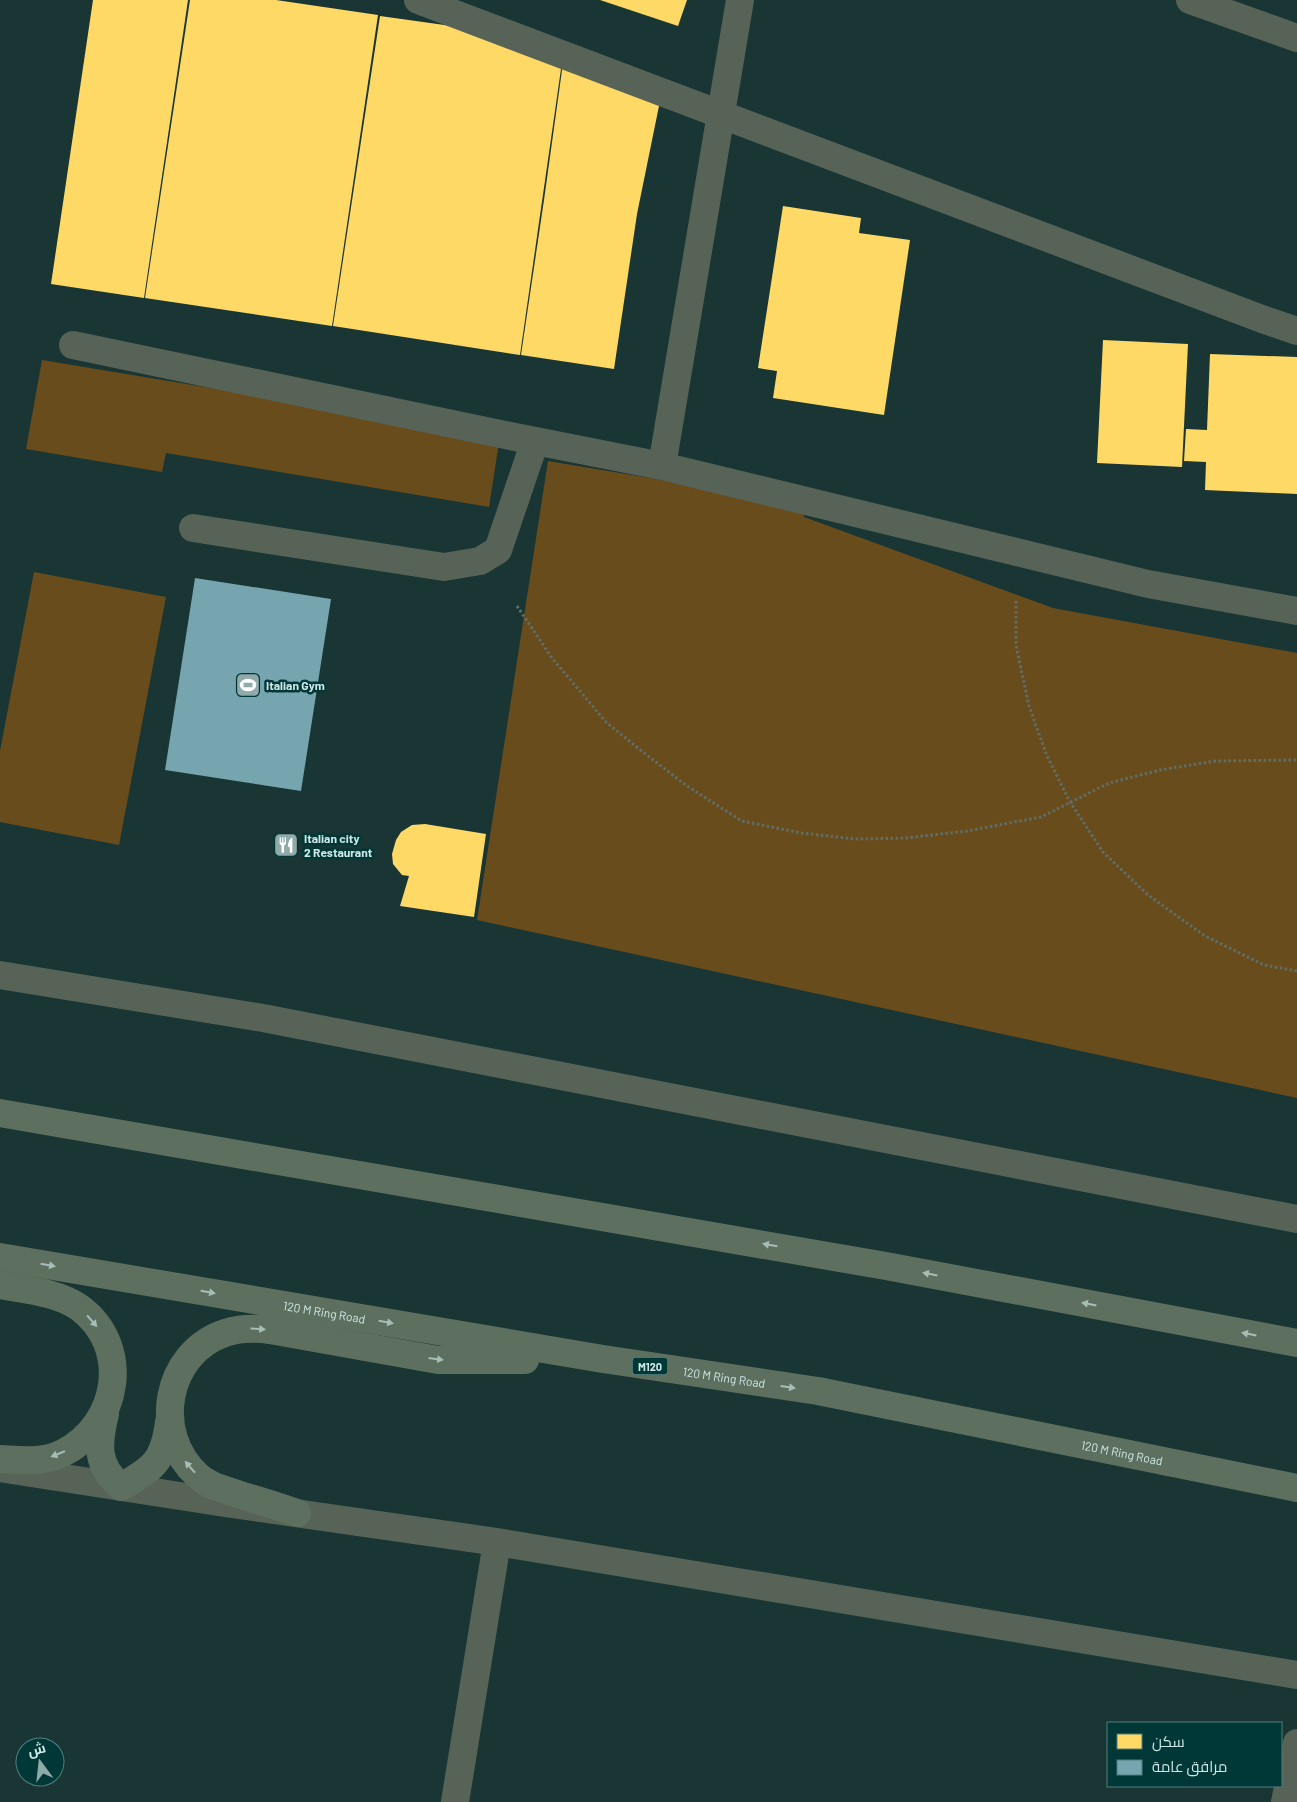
<svg xmlns="http://www.w3.org/2000/svg" width="1297" height="1802" font-family="Barlow,Cairo,sans-serif">
  <style>
    .green { fill: #684c1c }
    .homes { fill: #ffd966 }
    .public { fill: #76a5af }
    .lines { fill: none; stroke-linecap: round; stroke-linejoin: round }
    .path { stroke: #606e67; stroke-width: 3; stroke-dasharray: 2.5 2.5; stroke-linecap: butt }
    .minor { stroke: #576357; stroke-width: 28 }
    .highway { stroke: #5d6f5e; stroke-width: 28 }
    .oneway { fill: #a7beb7 }
    .labels { text-anchor: middle; dominant-baseline: central; stroke-width: 5; stroke-linejoin: round; paint-order: stroke }
    .shield { fill: #003737; stroke: #91b3b2; stroke-width: 1 }
    .shield-label { font-size: 11px; font-weight: bold; fill: #cfe8e7 }
    .poi-label { font-size: 12px; font-weight: bold; fill: #cfe8e7; stroke: #003737; text-anchor: start }
    .street-label { font-size: 12px; fill: #cfe8e7; stroke: #003737 }
  </style>
  <rect width="100%" height="100%" fill="#193635"/>
  <!-- green -->
  <path class="green" d="M42,360L500,436L489,507L166,453L162,472L26,449Z
    M548,461L800,503L804,517L1053,608L1297,653V1098L477,920Z
    M34,572L166,597L119,845L0,822V751Z"/>
  <!-- homes -->
  <path class="homes" d="M93,0H188L144,298L51,284Z
    M190,0H276L378,15L332,326L145,298Z
    M600,0H687L678,26Z
    M380,16L473,29L562,62L520,355L333,326Z
    M563,63L660,101L637,214L614,369L521,355L544,200Z
    M783,206L861,218L859,233L910,240L884,415L773,398L777,371L758,368Z
    M1103,340L1188,344L1182,467L1097,463Z
    M1210,354L1297,357V494L1205,490L1206,462L1184,461L1186,429L1207,430Z
    M425,824L486,834L474,917L400,906L409,876L402,875L393,864L392,854L396,840L401,832L412,825Z"/>
  <!-- public -->
  <path class="public" d="M195,578L331,599L301,791L165,770Z"/>
  <g class="lines">
    <!-- path -->
    <path class="path" d="M1016,601V645L1029,706L1047,756L1070,802L1103,852L1148,895L1205,936L1264,965L1297,971
      M517,606L552,658L606,722L639,749L687,786L742,821L801,833L855,839L906,838L967,831L1041,817L1109,783L1160,770L1215,761L1297,760"/>
    <!-- minor -->
    <path class="minor" d="M418,0L1262,319L1297,331
      M1190,0L1297,38
      M73,345L515,437L662,466L1148,584L1297,611
      M662,466L740,0
      M193,528L444,567L480,561L498,550L535,441
      M0,975L263,1018L1297,1219
      M0,1468L225,1503L497,1542L1297,1675
      M455,1802L497,1542
      M1285,1802L1297,1743"/>
    <!-- highway -->
    <g class="highway">
      <path d="M0,1113L886,1266L1297,1343"/>
      <path id="s1" d="M0,1257L603,1359L818,1391L1297,1488"/>
      <path d="M0,1285C27,1290 57,1292 80,1308C132,1347 119,1425 63,1453C43,1463 22,1460 0,1459"/>
      <path d="M105,1414C98,1443 95,1465 121,1487C154,1468 164,1461 169,1422"/>
      <path d="M297,1513C279,1507 261,1501 243,1496C227,1490 210,1487 198,1476C151,1434 165,1353 225,1333C240,1328 255,1328 270,1330L438,1360H525"/>
    </g>
  </g>
  <!-- one-way arrows -->
  <defs><path id="oneway-solid" d="M-6-.8H1V-3.2L6.5 0L1 3.2V.8H-6Z" transform="scale(1.25)"/></defs>
  <g class="oneway">
    <use href="#oneway-solid" transform="translate(770 1245) rotate(-170)"/>
    <use href="#oneway-solid" transform="translate(48 1265) rotate(10)"/>
    <use href="#oneway-solid" transform="translate(930 1274) rotate(-169)"/>
    <use href="#oneway-solid" transform="translate(208 1292) rotate(10)"/>
    <use href="#oneway-solid" transform="translate(1089 1304) rotate(-169)"/>
    <use href="#oneway-solid" transform="translate(92 1321) rotate(49)"/>
    <use href="#oneway-solid" transform="translate(386 1322) rotate(10)"/>
    <use href="#oneway-solid" transform="translate(258 1329) rotate(4)"/>
    <use href="#oneway-solid" transform="translate(1249 1334) rotate(-169)"/>
    <use href="#oneway-solid" transform="translate(436 1359) rotate(7)"/>
    <use href="#oneway-solid" transform="translate(788 1387) rotate(8)"/>
    <use href="#oneway-solid" transform="translate(58 1454) rotate(158)"/>
    <use href="#oneway-solid" transform="translate(190 1467) rotate(-131)"/>
  </g>
  <!-- icons -->
  <defs>
    <symbol id="stadium-square" viewBox="-11 -11 22 22"><rect x="-9" y="-9" width="18" height="18" rx="4" fill="#8faaa9" stroke="#003737"/><path d="M0-5a6.5 5 0 1 0 0 10a6.5 5 0 1 0 0-10ZM-3.5-1.8h7v3.6h-7Z" fill="#fff"/></symbol>
    <symbol id="restaurant-square" viewBox="-11 -11 22 22"><rect x="-9" y="-9" width="18" height="18" rx="4" fill="#8faaa9" stroke="#003737"/><path d="M-5-6h1v4h1v-4h1v4h1v-4h1v5L-1.5 .5V6h-2V.5L-5-1ZM5-6V6H3V1.5H1.5Q1.5-4 5-6Z" fill="#fff"/></symbol>
  </defs>
  <g fill-rule="evenodd">
    <use href="#stadium-square" x="234" y="671" width="28" height="28"/>
    <use href="#restaurant-square" x="272" y="831" width="28" height="28"/>
  </g>
  <g class="labels">
    <!-- shield labels -->
    <rect class="shield" x="632.5" y="1357.5" width="35" height="17" rx="4"/>
    <g class="shield-label">
      <text x="650" y="1366">M120</text>
    </g>
    <!-- poi labels -->
    <g class="poi-label">
      <text x="266" y="685">Italian Gym</text>
      <text x="304" y="838">Italian city<tspan x="304" dy="14">2 Restaurant</tspan></text>
    </g>
    <!-- street labels -->
    <g class="street-label">
      <text stroke="none"><textPath href="#s1" startOffset="329">120 M Ring Road</textPath></text>
      <text stroke="none"><textPath href="#s1" startOffset="734">120 M Ring Road</textPath></text>
      <text stroke="none"><textPath href="#s1" startOffset="1139">120 M Ring Road</textPath></text>
    </g>
  </g>
  <!-- legend -->
  <rect x="1107" y="1722" width="175" height="65" fill="#003737" stroke="#537e7d"/>
  <rect x="1117" y="1734" width="25" height="15" fill="#ffd966" stroke="#537e7d"/>
  <text x="1152" y="1747" font-size="15" fill="#cfe8e7">سكن</text>
  <rect x="1117" y="1760" width="25" height="15" fill="#76a5af" stroke="#537e7d"/>
  <text x="1152" y="1772" font-size="15" fill="#cfe8e7">مرافق عامة</text>
  <!-- north arrow -->
  <g transform="translate(40 1762) rotate(345)"><circle r="24" fill="#003737" stroke="#537e7d"/>
  <path d="M0-4L9 19L0 12L-9 19Z" fill="#8faaa9"/>
  <text y="-8" font-size="14" font-weight="bold" text-anchor="middle" fill="#cfe8e7">ش</text>
  </g>
</svg>
